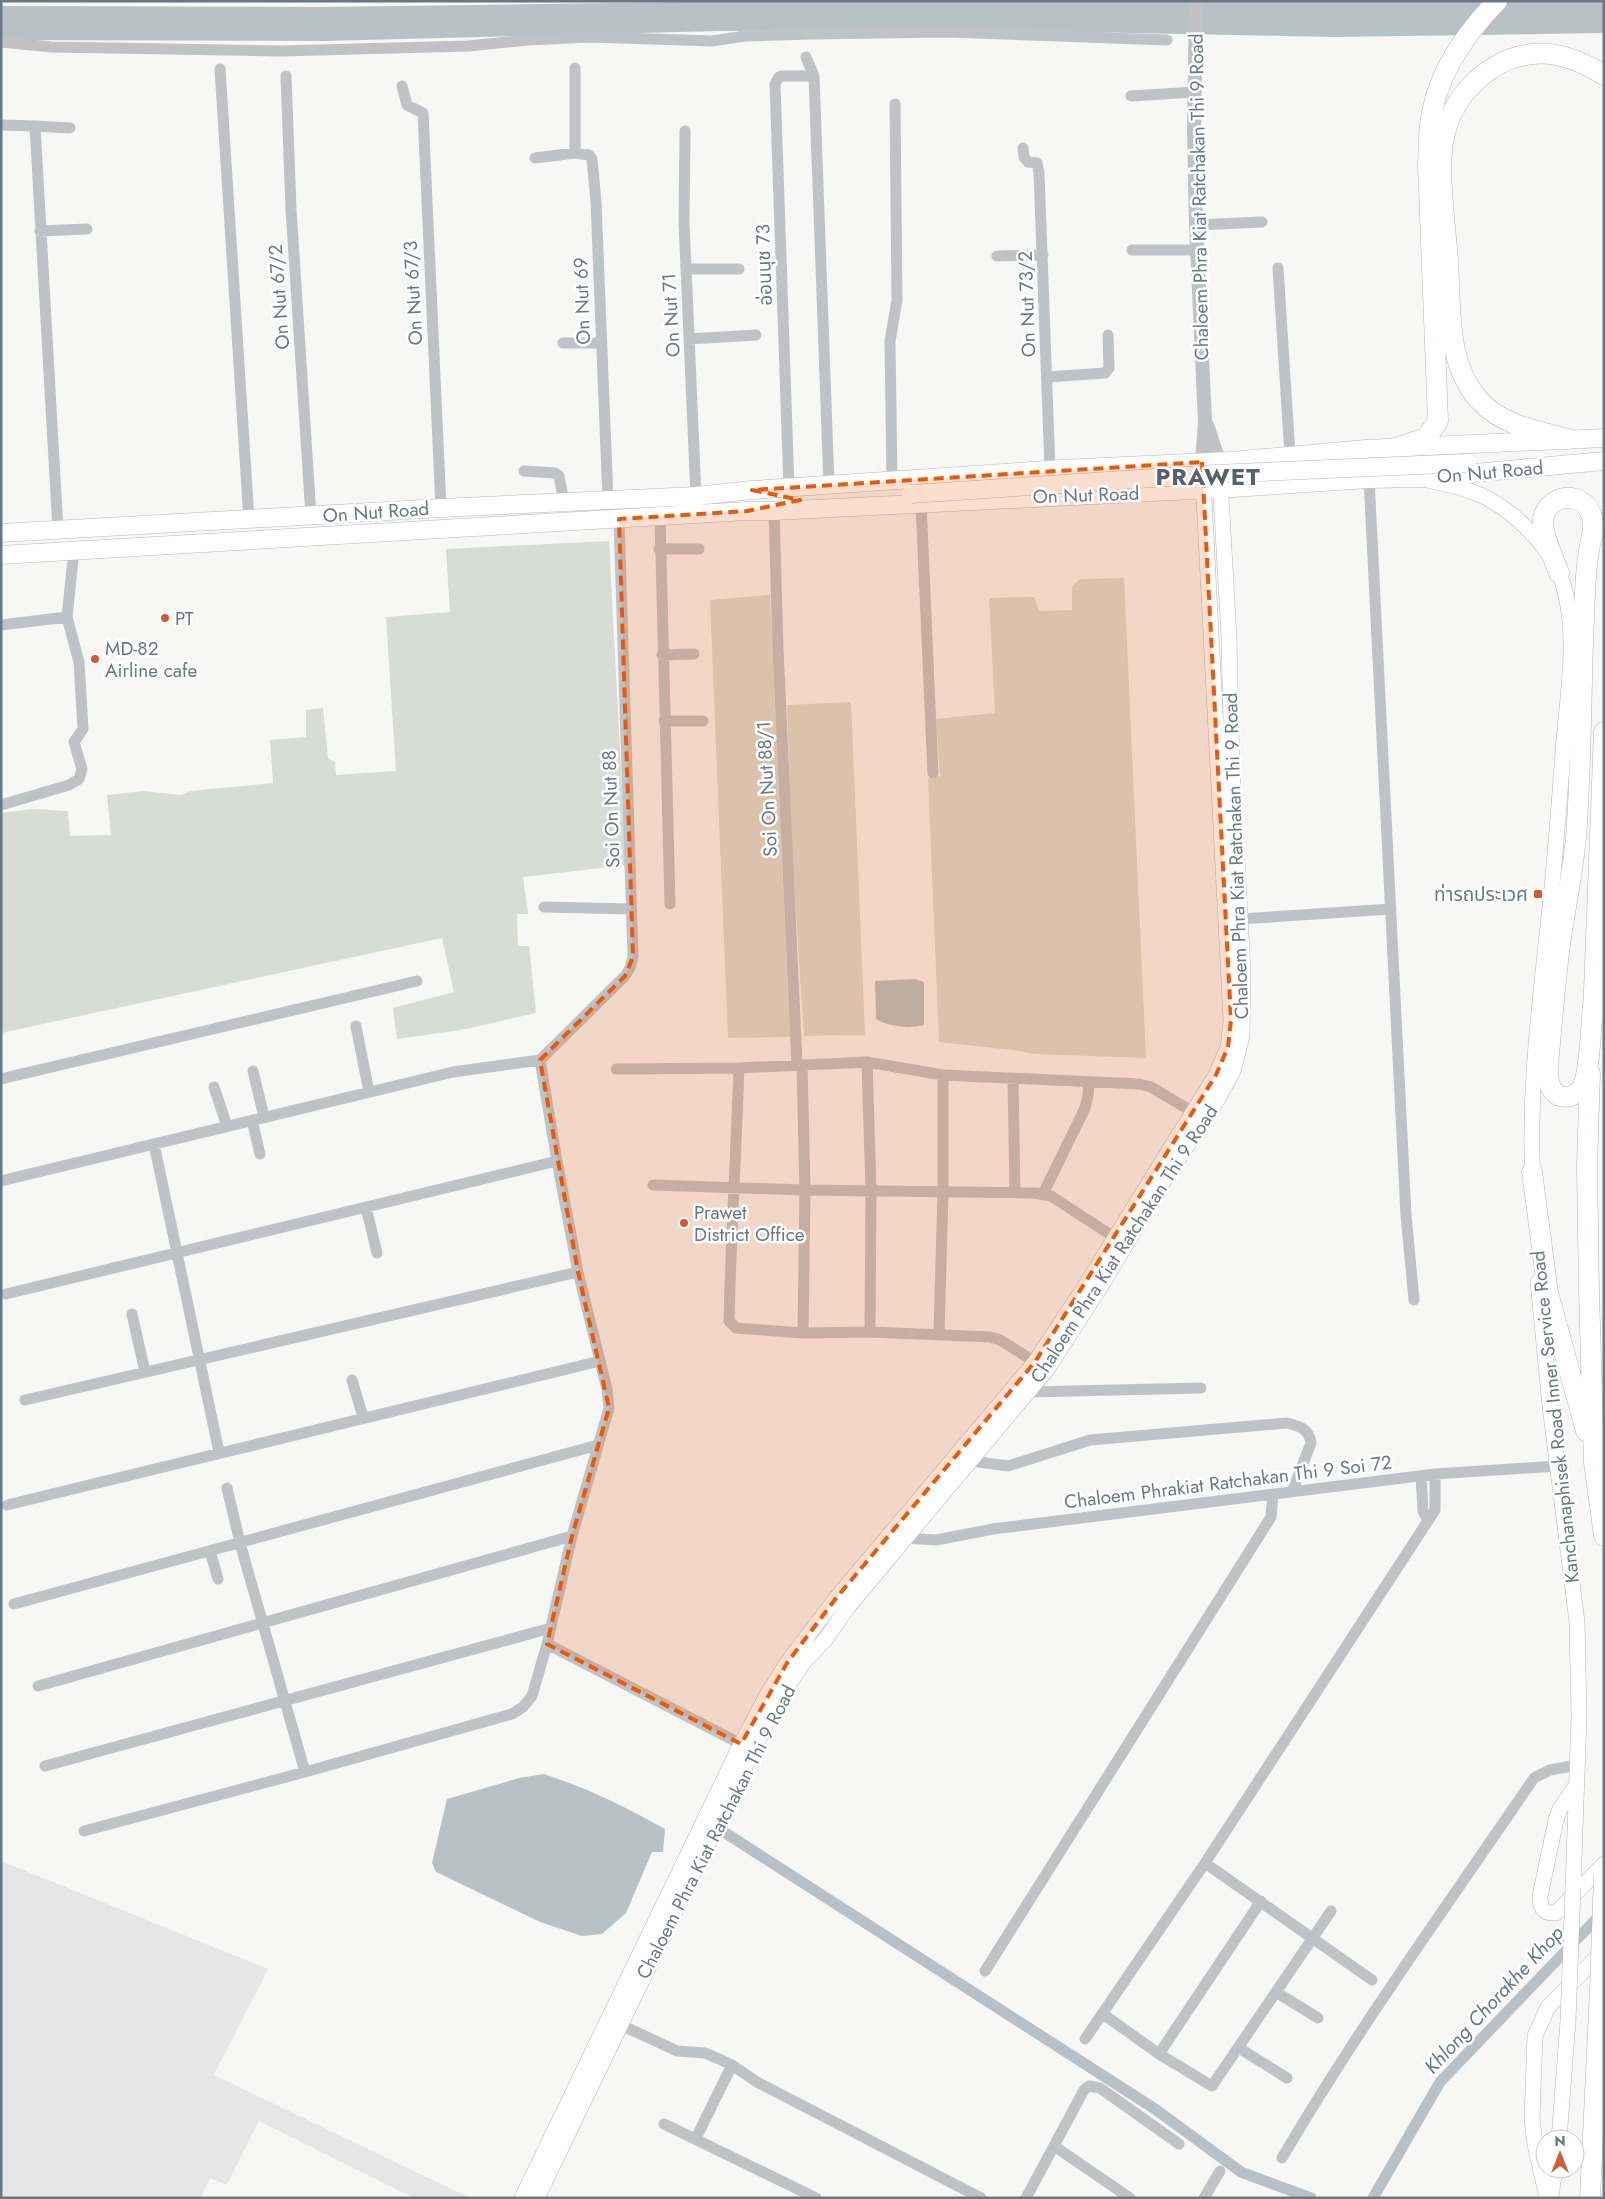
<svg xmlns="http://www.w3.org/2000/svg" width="1605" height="2199" font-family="Jost,'Noto Sans Thai',sans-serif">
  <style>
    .built { fill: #e5e6e5 }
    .green { fill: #d7dcd5 }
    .water { fill: #b8c2c6 }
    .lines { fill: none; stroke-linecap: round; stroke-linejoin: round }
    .canal { stroke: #b8c2c6; stroke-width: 11 }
    .secondary-casing { stroke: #b2b7bb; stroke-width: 16 }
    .primary-casing { stroke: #b3b7ba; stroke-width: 19 }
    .motorway-casing { stroke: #b3b6b9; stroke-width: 21 }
    .minor { stroke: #bfc3c6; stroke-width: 11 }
    .tertiary { stroke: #bfc3c6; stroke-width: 14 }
    .secondary { stroke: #fff; stroke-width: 15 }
    .primary { stroke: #fff; stroke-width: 18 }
    .motorway { stroke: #fff; stroke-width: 20 }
    .secondary-bridge-casing { stroke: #b2b7bb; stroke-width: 16; stroke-linecap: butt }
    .primary-bridge-casing { stroke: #b3b7ba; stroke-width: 19; stroke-linecap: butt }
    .motorway-bridge-casing { stroke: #b3b6b9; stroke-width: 21; stroke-linecap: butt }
    .secondary-bridge { stroke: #fff; stroke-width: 15 }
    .primary-bridge { stroke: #fff; stroke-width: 18 }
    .motorway-bridge { stroke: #fff; stroke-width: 20 }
    .marked { fill: #e8590c; fill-opacity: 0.2; stroke: #e8590c; stroke-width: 4; stroke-dasharray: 10 6; stroke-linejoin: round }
    .poi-dot { fill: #d25a3b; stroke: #fff; stroke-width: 2 }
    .labels { text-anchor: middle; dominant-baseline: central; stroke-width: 5; stroke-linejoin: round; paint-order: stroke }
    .street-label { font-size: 19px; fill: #6a7883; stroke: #fff }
    .poi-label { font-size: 19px; fill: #6a7883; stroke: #fff; text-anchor: start }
    .water-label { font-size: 20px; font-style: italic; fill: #65787f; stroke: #fff }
    .district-label { font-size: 24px; font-weight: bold; letter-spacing: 1px; fill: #576169; stroke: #fff }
  </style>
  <rect width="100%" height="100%" fill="#f7f7f5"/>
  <!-- built -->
  <path class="built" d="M1,1861L268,1969L214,2075L470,2198H414L259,2121L227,2185L210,2178L201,2198H1Z"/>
  <!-- green -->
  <path class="green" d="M609,541L626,865L523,877L528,914H517L518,946H529L536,1013L461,1030L397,1039L393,1008L454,992L442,938L1,1033V813L32,809L68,811L70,836L111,835L107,795L143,791L181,795L191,791L273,783L270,740L306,737V710L323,708L328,758L335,762L336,775L396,771L386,617L450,612L446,549Z
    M1124,578L1146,1058L1033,1054L1013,1050L939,1042L928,778L940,776L936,719L995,713L989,598L1034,597L1039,611L1072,610V586L1080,579Z
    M770,595L790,1037L728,1038L710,600Z
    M851,702L865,1035L804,1036L792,852L787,705Z"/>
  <!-- water -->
  <path class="water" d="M755,1H1604V33L1334,37L976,30L720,31L323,41L1,40V6L322,7Z
    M915,979L924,982V1025C911,1029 888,1027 876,1019L875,981Z
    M544,1774C587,1788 626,1807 665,1829L663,1852H652L626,1913L602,1934L582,1936L540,1922L436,1872L432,1863L447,1799L519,1778Z"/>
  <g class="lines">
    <!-- canal -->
    <path class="canal" d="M727,1834L1155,2109L1241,2172L1311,2198
      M1373,2198L1440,2082L1603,1912"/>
    <defs>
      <path id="secondary" d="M1427,480C1442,483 1458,486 1473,492C1505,503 1546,541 1559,573C1581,627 1567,696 1563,752C1559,807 1555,861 1549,916C1540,1004 1528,1092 1533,1181
        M1538,1282L1550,1406L1577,1622L1579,1716L1573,1888
        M1575,1787L1560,1809L1556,1820L1540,1896C1540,1909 1544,1914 1556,1913L1604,1864
        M1559,2139L1568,2021
        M1551,2196L1555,2169
        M522,2198L741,1744L768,1693L787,1663L837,1597L1035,1362L1082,1291L1216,1075L1228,1047L1231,1020L1203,479
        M537,2198L775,1705L803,1663L825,1640L848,1607L1048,1368L1103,1283L1161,1185L1219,1097L1233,1071L1242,1036L1243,972L1232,768L1229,637L1220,478
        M1547,2198L1535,2144L1532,2119L1535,2036L1548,2007L1604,1950"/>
      <path id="primary" d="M1,533L441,508L696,496L752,490L1061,469L1231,461L1366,449L1604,438
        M1,555L747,511H774L1233,488L1369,479L1420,478L1604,461"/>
      <path id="motorway" d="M1568,439C1537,431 1501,425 1479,400C1446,363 1451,308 1448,262C1446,228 1436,165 1445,133C1455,93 1490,59 1532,54C1557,51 1583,62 1604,75
        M1396,448L1426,438L1438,421L1428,164C1429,151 1428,138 1430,125C1435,77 1464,35 1497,1
        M1559,573C1554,558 1539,530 1544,515C1554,487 1600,493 1592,535C1584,570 1585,605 1583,641C1581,706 1581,772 1576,837C1573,871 1566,904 1561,938C1555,980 1552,1023 1548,1066C1547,1081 1551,1101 1571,1096C1576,1094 1581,1091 1583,1086C1590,1070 1591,1025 1593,1005
        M1593,1017L1604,732
        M1590,1073L1587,1167L1589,1292L1594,1462L1604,1536
        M1532,1172L1548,1293L1586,1431
        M1590,2198L1600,1990"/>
    </defs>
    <!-- secondary casing -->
    <use href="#secondary" class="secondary-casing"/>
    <!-- primary casing -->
    <use href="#primary" class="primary-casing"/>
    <!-- motorway casing -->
    <use href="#motorway" class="motorway-casing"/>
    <!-- minor -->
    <path class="minor" d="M1,42L51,47L281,51L468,46L528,40L591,37L712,41L745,36L811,34L948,32L1167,40
      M806,57L814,76L829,485
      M575,68V153
      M220,69L249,520
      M286,76L291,209L311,516
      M402,86L407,105L423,113L441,508
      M1131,96L1195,92
      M1,125L35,126L58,530
      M35,126L70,128
      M685,131L684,222L696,496
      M1023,148L1024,157L1028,162L1037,163L1039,173L1050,470
      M535,158L575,153L589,155L592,159L596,202L608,500
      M1196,225L1262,222
      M40,231L87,229
      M1132,250H1197
      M997,256L1043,255
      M1278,268L1290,455
      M686,269H739
      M689,339L756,335
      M563,343H601
      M1047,377L1105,373L1109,368L1108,335
      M524,471L555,473L559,476L564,502
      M1369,479L1406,1215L1414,1300
      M892,481L890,341L897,300L895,104
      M789,488L775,84L779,77L782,76H814
      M921,504L933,773
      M774,511L778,649L797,1065
      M660,517L670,904
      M659,549H699
      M1,625L67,617L74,550
      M662,655L694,654
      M664,721H703
      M1,805L69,785L79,779L82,769L74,742L83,729L79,662L67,617
      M544,907L631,909
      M1241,919L1391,909
      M356,1026L369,1092
      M540,1060L625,976L630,968L633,957L619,519
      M867,1062L871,1191L870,1332
      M802,1065L805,1190L803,1333
      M739,1068C736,1152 731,1237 729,1321L736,1328L803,1333L870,1332L990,1337L1000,1340L1035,1362
      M616,1069L739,1068L867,1062L943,1075L1139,1084L1151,1087L1193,1112
      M253,1071L264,1117
      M1,1079L417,981
      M1013,1079L1015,1192
      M214,1087L227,1126
      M252,1120L260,1154
      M154,1144L219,1452
      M1,1181L453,1072L540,1060
      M653,1185L805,1190L1034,1193L1051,1196L1114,1237
      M1043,1194L1085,1108L1088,1096L1089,1082
      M366,1207L377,1253
      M6,1294L557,1161
      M132,1314L145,1372
      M939,1334L943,1191V1075
      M352,1380L363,1417
      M1029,1392L1201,1388
      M25,1400L578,1272
      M971,1461L1008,1466L1090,1440L1287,1423C1300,1426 1309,1429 1311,1443L1292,1492
      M1421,1476L1423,1511L1428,1520
      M227,1488L240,1543L305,1772
      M7,1505L600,1361
      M904,1538L936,1540L993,1529L1435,1474L1557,1466
      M210,1551L218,1579
      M14,1604L598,1445
      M547,1644L741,1744
      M38,1686L572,1536
      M45,1766L551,1628
      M84,1831L305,1772L512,1714L523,1707L532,1696L547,1644L572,1536L609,1408L607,1389L578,1272L557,1161L540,1060
      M1205,1863L1372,1980
      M985,1971L1271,1517L1273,1494
      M1276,1992L1318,2018
      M1103,2014L1159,2054L1212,2086L1331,1911
      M621,2025L677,2051L705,2053L719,2059L732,2065L757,2082L981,2198
      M1085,2039L1205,1863L1435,1510V1474
      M1239,2048L1287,2078
      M1159,2054L1261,1901
      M664,2124L816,2198
      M696,2138L732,2065
      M1054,2146L1130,2198
      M1282,2158C1359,2027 1448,1904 1534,1778L1550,1770L1577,1765
      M1026,2198L1084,2090L1089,2086L1100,2088L1179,2144
      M1204,2198L1220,2171"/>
    <!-- tertiary -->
    <path class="tertiary" d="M1196,1L1194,130L1196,225L1205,422L1202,462
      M1207,425L1219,461"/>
    <!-- secondary -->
    <use href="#secondary" class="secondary"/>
    <!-- primary -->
    <use href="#primary" class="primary"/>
    <!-- motorway -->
    <use href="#motorway" class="motorway"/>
    <defs>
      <path id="secondary-bridge" d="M1568,2021L1573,1888"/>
      <path id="primary-bridge" d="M911,494L1215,474L1467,463"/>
      <path id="motorway-bridge" d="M1600,1990L1604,1874"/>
    </defs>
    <!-- secondary-bridge casing -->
    <use href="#secondary-bridge" class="secondary-bridge-casing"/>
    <!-- primary-bridge casing -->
    <use href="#primary-bridge" class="primary-bridge-casing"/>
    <!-- motorway-bridge casing -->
    <use href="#motorway-bridge" class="motorway-bridge-casing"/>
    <!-- secondary-bridge -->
    <use href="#secondary-bridge" class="secondary-bridge"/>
    <!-- primary-bridge -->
    <use href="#primary-bridge" class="primary-bridge"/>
    <!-- motorway-bridge -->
    <use href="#motorway-bridge" class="motorway-bridge"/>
  </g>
  <!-- marked area -->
  <path class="marked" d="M1202,462L1231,1020L1228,1047L1216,1075L1035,1362L837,1597L787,1663L741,1744L547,1644L572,1536L609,1408L578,1272L540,1060L625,976L633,957L619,519L747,511L800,500L752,490Z"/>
  <!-- markers -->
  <g class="poi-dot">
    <circle cx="165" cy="618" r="5"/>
    <circle cx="95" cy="659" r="5"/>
    <rect x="1533" y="889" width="10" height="10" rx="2.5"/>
    <circle cx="684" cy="1223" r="5"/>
  </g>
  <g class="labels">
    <!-- street labels -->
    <g class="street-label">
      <text transform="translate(1199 197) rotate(-91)">Chaloem Phra Kiat Ratchakan Thi 9 Road</text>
      <text transform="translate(764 265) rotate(-92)">อ่อนนุช 73</text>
      <text transform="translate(413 293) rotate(-93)">On Nut 67/3</text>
      <text transform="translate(279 297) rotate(-94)">On Nut 67/2</text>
      <text transform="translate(582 301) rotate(-92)">On Nut 69</text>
      <text transform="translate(1027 304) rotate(-92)">On Nut 73/2</text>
      <text transform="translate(671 315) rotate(-93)">On Nut 71</text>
      <text transform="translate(1490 472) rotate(-5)">On Nut Road</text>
      <text transform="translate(1086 495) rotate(-2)">On Nut Road</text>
      <text transform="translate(376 512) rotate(-4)">On Nut Road</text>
      <text transform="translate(767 789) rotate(-93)">Soi On Nut 88/1</text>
      <text transform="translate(611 809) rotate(-92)">Soi On Nut 88</text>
      <text transform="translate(1236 856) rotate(-92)">Chaloem Phra Kiat Ratchakan Thi 9 Road</text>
      <text transform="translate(1124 1244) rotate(-57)">Chaloem Phra Kiat Ratchakan Thi 9 Road</text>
      <text transform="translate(1555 1417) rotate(-96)">Kanchanaphisek Road Inner Service Road</text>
      <text transform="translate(1228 1482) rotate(-7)">Chaloem Phrakiat Ratchakan Thi 9 Soi 72</text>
      <text transform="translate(716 1832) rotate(-63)">Chaloem Phra Kiat Ratchakan Thi 9 Road</text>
    </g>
    <!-- poi labels -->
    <g class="poi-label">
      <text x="175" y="618">PT</text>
      <text x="105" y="648">MD-82<tspan x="105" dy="22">Airline cafe</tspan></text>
      <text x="1528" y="894" text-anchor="end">ท่ารถประเวศ</text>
      <text x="694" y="1212">Prawet<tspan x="694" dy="22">District Office</tspan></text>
    </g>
    <!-- water labels -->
    <g class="water-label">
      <text transform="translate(1494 2000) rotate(-47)">Khlong Chorakhe Khop</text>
    </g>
    <!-- district labels -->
    <g class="district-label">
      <text x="1208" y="476">PRAWET</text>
    </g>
  </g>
  <!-- border -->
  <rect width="1605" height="2199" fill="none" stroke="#6a7883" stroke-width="5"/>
  <!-- north arrow -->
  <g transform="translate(1560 2154)"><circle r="24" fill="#ffffff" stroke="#c3c9cd"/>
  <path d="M0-4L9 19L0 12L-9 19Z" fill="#d25a3b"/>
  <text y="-8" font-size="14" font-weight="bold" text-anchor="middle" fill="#6a7883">N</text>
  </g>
</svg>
